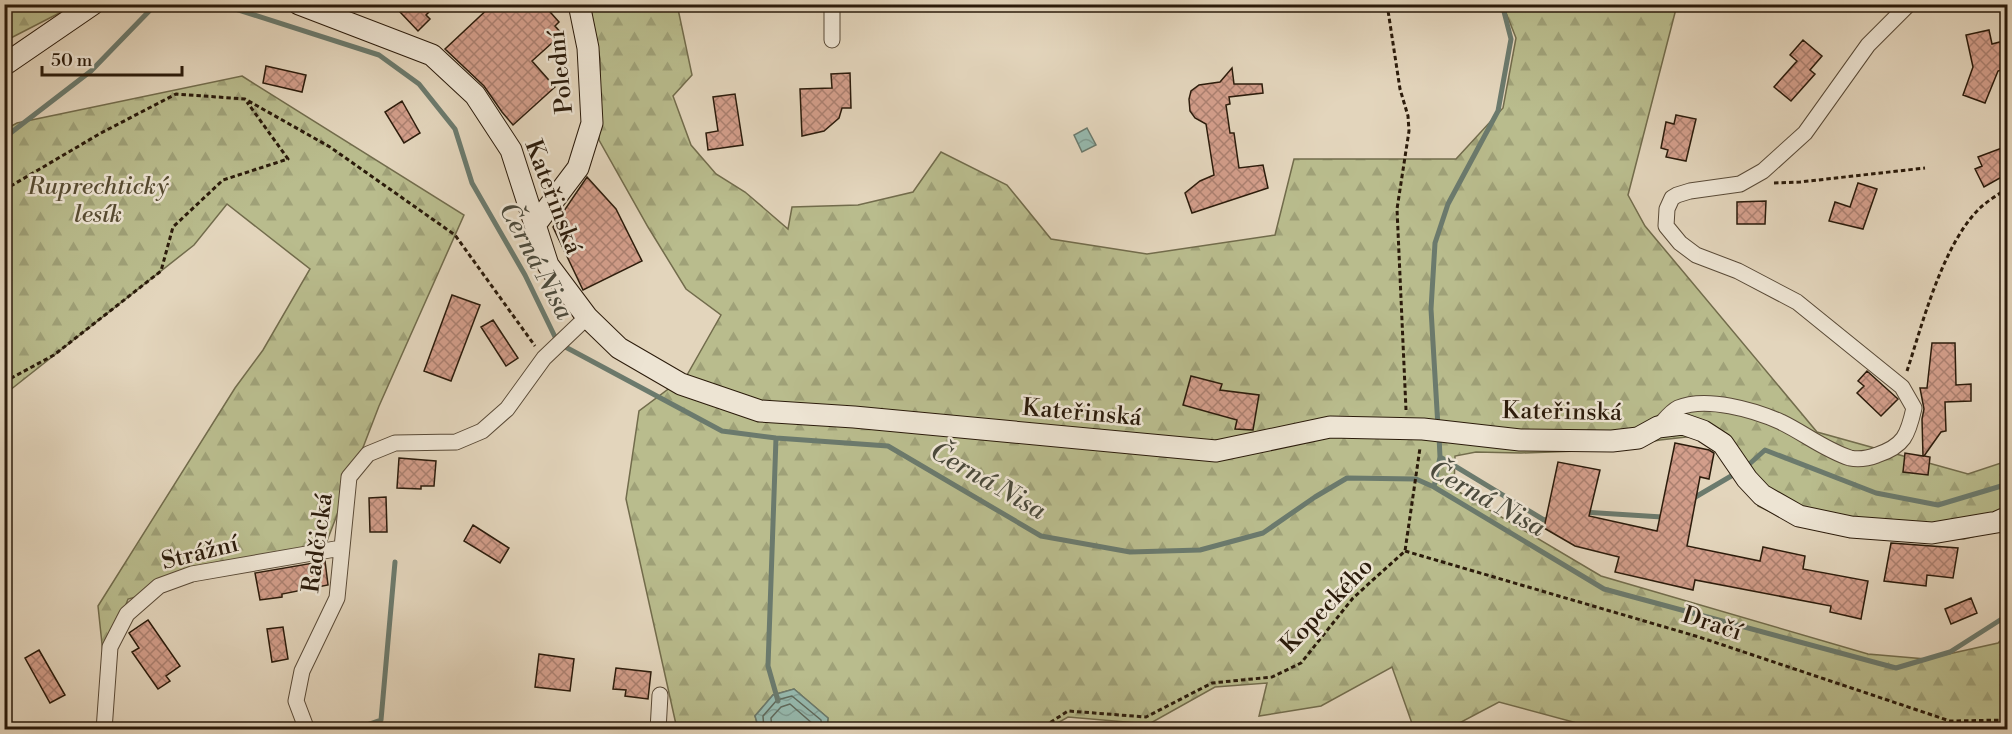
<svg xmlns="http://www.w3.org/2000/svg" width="2012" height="734" font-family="'Libre Bodoni',serif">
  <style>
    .forest { fill: url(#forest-firs); stroke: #726c4c; stroke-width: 1.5 }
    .water { fill: url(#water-waves); stroke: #6b7a6d; stroke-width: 1.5 }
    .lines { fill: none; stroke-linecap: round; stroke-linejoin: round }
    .shore { stroke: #606a5c; stroke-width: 1.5 }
    .stream { stroke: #6b7a6d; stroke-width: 5 }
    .building { fill: url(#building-cross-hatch); stroke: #2b1b0b; stroke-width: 1.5 }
    .street-casing { stroke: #594a37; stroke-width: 17 }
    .secondary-casing { stroke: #2b1b0b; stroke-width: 23 }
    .path { stroke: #2b1b0b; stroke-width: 3; stroke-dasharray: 4.5 3; stroke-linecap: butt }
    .street { stroke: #ede4d3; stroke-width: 15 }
    .secondary { stroke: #ede4d3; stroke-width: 21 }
    .labels { text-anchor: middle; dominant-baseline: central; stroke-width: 5; stroke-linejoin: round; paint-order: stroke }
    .street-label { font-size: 24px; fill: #2b1b0b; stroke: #ede4d3 }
    .park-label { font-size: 24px; font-style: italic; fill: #564b32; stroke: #ede4d3 }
    .water-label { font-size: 26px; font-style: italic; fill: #4b4a3c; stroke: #ede4d3 }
  </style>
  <defs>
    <pattern id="forest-firs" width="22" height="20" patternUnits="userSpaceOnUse" patternTransform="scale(1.5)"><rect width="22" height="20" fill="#b9bc8d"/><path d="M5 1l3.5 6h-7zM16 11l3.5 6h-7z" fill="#9fa178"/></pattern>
    <pattern id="water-waves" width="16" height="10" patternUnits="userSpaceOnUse" patternTransform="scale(1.5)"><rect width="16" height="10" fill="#96b9ae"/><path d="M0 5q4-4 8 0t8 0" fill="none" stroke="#819e94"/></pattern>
    <pattern id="building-cross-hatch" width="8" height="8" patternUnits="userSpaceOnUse" patternTransform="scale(1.5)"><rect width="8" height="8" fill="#d39e8b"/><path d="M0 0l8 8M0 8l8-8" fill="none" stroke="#ab8070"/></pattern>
  </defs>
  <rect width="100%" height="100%" fill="#e3d5bc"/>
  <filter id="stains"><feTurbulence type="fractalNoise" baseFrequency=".00333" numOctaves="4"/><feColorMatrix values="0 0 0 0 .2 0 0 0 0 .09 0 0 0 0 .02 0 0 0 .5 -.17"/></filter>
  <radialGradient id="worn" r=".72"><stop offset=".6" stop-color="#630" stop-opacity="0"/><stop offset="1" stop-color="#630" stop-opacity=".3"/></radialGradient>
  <!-- forest -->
  <path class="forest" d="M5,5H75L5,41Z
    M590,5H679L678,9L692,75L673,96L691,145L716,174L745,192L788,229L792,207L858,205L913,192L941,152L1007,185L1051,239L1147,254L1275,235L1294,159H1456L1503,108L1516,38L1503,5H1677L1628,195L1645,226L1817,432L1968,474L2007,461V528L1964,539L1850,537L1798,525L1758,506L1736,451L1695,436L1660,440L1606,450L1521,453L1476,452L1455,456L1454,489L1601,576L1868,654L1926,659L1998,643L2007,634V729H1599L1499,702L1448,729H1414L1392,667L1321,706L1259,716L1267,683L1215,687L1149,724L1068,717L1054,725V729H827L828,718L794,689L773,695L755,716L759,729H677L626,499L639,411L687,375L721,315L686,289L648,227L599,140L600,59Z
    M242,76L464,215L379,406L325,546L128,599L104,663L98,606L235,388L263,350L310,269L227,204L194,245L5,394L4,130L17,123Z"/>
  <!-- water -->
  <path class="water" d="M1087,128L1096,145L1082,152L1074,135Z
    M794,689L828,718L827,729H759L755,716L773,695Z"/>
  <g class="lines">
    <!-- shore -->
    <path class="shore" d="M764,730L763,716L777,700L792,696L821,720L822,730
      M772,730L771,718L781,707L790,704L813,724L814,730"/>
    <!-- stream -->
    <path class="stream" d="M220,4L379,55L419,84L455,129L472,183L525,275L558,343L722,431L776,438L888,446L1041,536L1130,552L1200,550L1263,533L1315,497L1347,478L1416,479L1434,487L1604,589L1896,668L1950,652L2008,615
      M4,138L91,71L156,4
      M1438,427L1431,309L1435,243L1448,204L1498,111L1511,39L1502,4
      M776,438L768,666L778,701
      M1440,457L1544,520L1551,519
      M1746,467L1765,450L1876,493L1938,505L2008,484
      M1434,487L1440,457L1439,436
      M1692,499L1738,472
      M1583,512L1662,517L1666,515
      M352,730L381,720L395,562"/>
  </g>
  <!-- building -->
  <path class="building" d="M408,4H437L426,15L430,19L418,31L400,12Z
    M493,4H543L559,22L555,26L562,34L532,61L555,87L513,125L502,112L484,86L445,49Z
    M1989,30L1992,44L2007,40V68L1998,71L1985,103L1963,95L1973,67L1966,35Z
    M1803,40L1822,56L1810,70L1815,74L1791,101L1774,87L1797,61L1790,55Z
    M266,66L306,75L302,92L263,83Z
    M1232,68L1234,84H1262L1263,93L1229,97L1230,104L1226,105L1230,133H1234L1239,168L1263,165L1268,188L1192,213L1185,193L1200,181L1214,175L1206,124L1195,118L1190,111L1189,99L1191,91L1199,85L1220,82Z
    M850,73L851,108H842L839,118L824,131L802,136L800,89L832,88L831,74Z
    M735,94L743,145L708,150L706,133L718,131L713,97Z
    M402,101L420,133L404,143L385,112Z
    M1676,115L1696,119L1686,161L1666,157L1668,150L1661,148L1666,122L1674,124Z
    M2007,146V174L1984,187L1975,169L1982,166L1978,157Z
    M587,177L616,209L642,261L583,290L553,227Z
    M1858,183L1877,189L1863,229L1829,221L1835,202L1850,207Z
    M1766,201L1765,224H1737V202Z
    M452,295L480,305L451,381L424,371Z
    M493,320L518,358L506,366L481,327Z
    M1932,343H1955L1956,385L1971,384V401L1945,402L1946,431L1941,432L1924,456L1930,457L1928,475L1903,472L1905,453L1923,456L1922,419L1924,409L1920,388H1927Z
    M1867,371L1898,399L1881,416L1857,393L1864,386L1858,381Z
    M1191,376L1222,384L1220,390L1259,395L1253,430L1235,429L1237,420L1183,405Z
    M1675,443L1709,450L1714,453L1709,479L1700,477L1687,546L1760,561L1763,547L1805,556L1803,569L1868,581L1861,619L1830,612L1831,606L1695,580L1693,590L1615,572L1619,557L1575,546L1544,528L1558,462L1600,470L1589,516L1657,531Z
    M399,458L436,461L434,486H421V489L397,488Z
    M386,497L387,532H370L369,498Z
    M473,525L509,548L500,563L464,541Z
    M1891,543L1958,548L1953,578L1927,575L1926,586L1884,581Z
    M325,561L328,585L282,594V597L260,600L255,573Z
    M1971,598L1977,613L1951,624L1945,609Z
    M148,620L180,666L166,676L170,681L158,689L132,652L139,648L129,633Z
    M283,627L288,659L272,662L267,629Z
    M39,650L65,695L50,703L25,658Z
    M539,654L574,659L570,691L535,687Z
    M616,668L651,672L648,699L625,696L626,690L613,689Z"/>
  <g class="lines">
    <defs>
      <path id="street" d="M832,4V40
        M1658,427C1664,421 1670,412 1678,408C1706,396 1754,410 1781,422C1804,433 1825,450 1850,458C1859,460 1869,458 1877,455C1904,446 1908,435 1914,408L1902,387L1797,302L1738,271L1696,255L1680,243L1666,226L1667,209L1672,198L1677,195L1690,191L1740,184L1763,171L1805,133L1868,45L1909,4
        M104,730L110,647L127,614L159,586L192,574L341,548
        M307,730L296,701L302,671L337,598L349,477L368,454L395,443L456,442L482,431L507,409L544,358L587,317
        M658,730L660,695"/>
      <path id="secondary" d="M299,4L432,55L475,95L511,150L548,265L587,317L619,348L681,384L760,411L854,417L1216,451L1330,427L1423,429L1520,440L1612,441L1638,438L1658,427L1683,424L1703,431L1723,444L1747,479L1762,495L1799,516L1851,527L1932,533L1997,522L2008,517
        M4,65L93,4
        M535,225L578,168L592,123L588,48L579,4"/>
    </defs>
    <!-- street casing -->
    <use href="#street" class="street-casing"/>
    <!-- secondary casing -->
    <use href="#secondary" class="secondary-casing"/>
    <!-- path -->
    <path class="path" d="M1387,4L1400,89L1408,116L1409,131L1397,209L1406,410
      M1774,183L1800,182L1925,168
      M4,190L101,133L176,94L245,99L330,147L455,235L535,346
      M1907,371C1923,322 1943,243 1981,207C1989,200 1999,194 2008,188
      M4,382L54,355L161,271L173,227L223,180L288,159L247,102
      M1405,551L1699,637L1950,721L2008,720
      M1049,730L1051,722L1068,711L1146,717L1212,683L1272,677L1301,663L1353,598L1405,551L1420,448"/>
    <!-- street -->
    <use href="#street" class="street"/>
    <!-- secondary -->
    <use href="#secondary" class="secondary"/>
  </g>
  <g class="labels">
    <!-- street labels -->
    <g class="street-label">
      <text transform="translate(561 72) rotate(-96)">Polední</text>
      <text transform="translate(553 197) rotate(69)">Kateřinská</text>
      <text transform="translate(1562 412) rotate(1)">Kateřinská</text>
      <text transform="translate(1082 413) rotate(5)">Kateřinská</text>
      <text transform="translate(318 543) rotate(-82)">Radčická</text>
      <text transform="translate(200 553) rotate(-14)">Strážní</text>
      <text transform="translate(1327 606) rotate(-46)">Kopeckého</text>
      <text transform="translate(1712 624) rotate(18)">Dračí</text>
    </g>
    <!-- park labels -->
    <g class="park-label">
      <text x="98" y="187">Ruprechtický<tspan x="98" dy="28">lesík</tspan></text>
    </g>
    <!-- water labels -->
    <g class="water-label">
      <text transform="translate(536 261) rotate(62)">Černá Nisa</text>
      <text transform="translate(988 481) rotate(30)">Černá Nisa</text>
      <text transform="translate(1487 499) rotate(29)">Černá Nisa</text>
    </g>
  </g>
  <!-- margin -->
  <rect width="2012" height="734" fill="none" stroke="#e3d5bc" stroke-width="24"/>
  <rect x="6" y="6" width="2000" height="722" fill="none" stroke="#2b1b0b" stroke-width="3"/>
  <rect x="12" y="12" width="1988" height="710" fill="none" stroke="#2b1b0b" stroke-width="1.5"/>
  <!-- scale -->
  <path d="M42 66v9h140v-9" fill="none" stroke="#2b1b0b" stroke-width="3"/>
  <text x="51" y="66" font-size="18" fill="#2b1b0b" stroke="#ede4d3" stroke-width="4.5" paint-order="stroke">50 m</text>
  <rect width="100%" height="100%" filter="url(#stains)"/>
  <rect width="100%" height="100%" fill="url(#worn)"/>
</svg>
